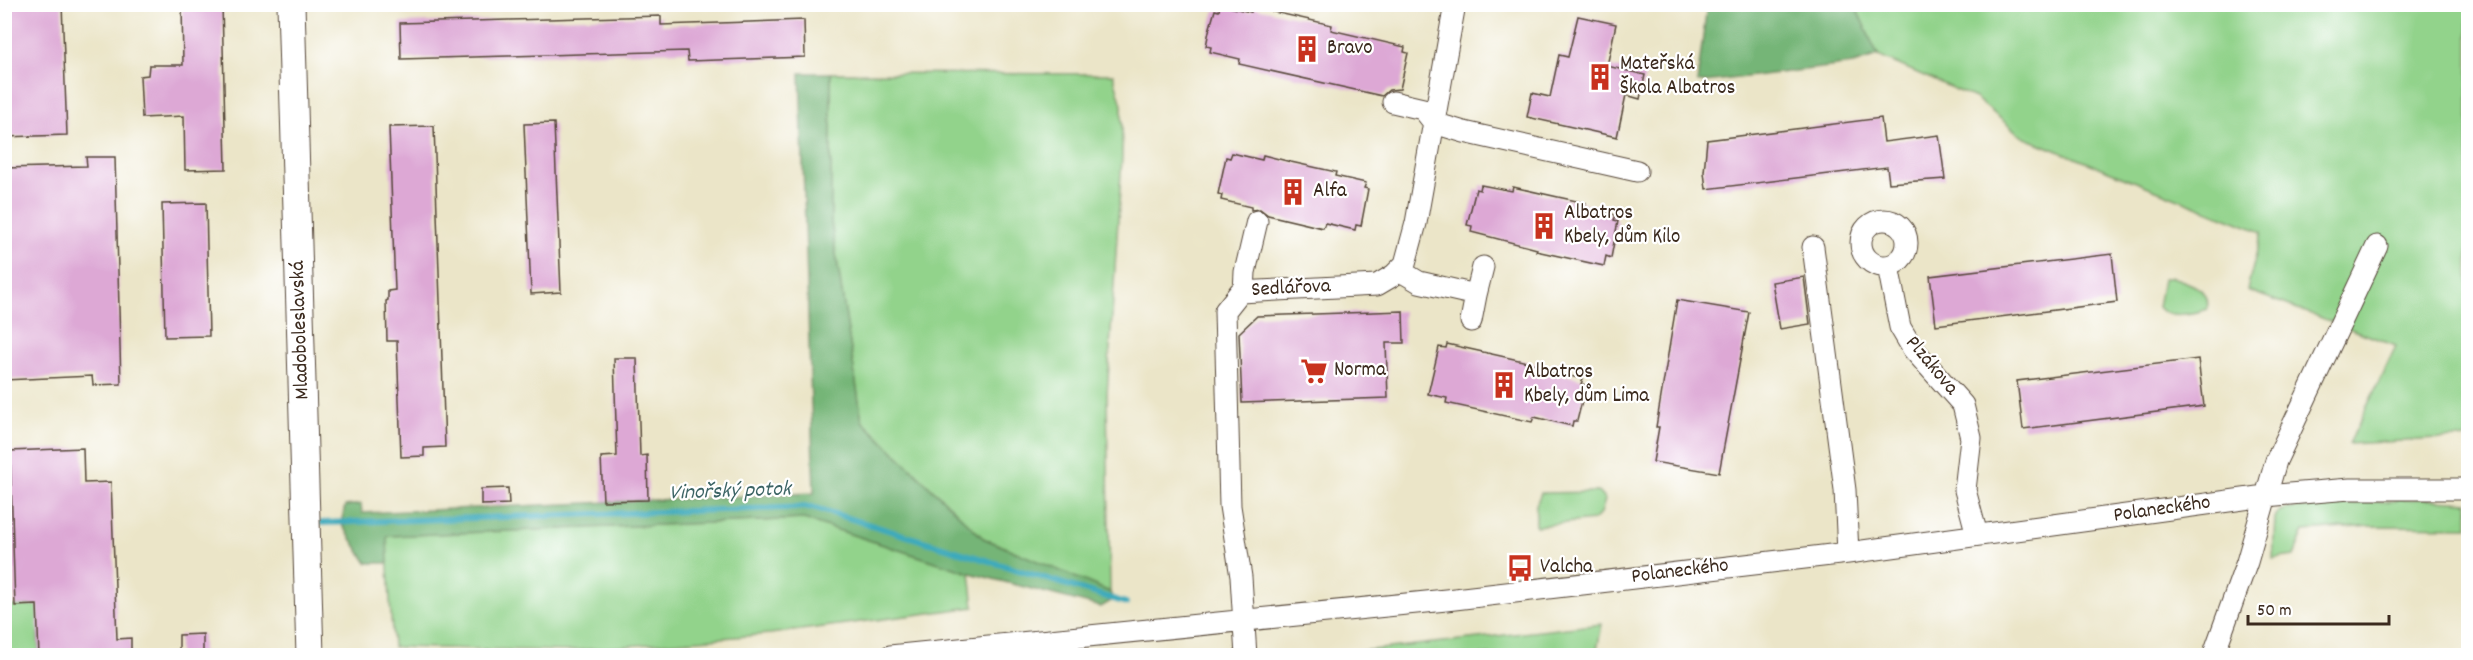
<svg xmlns="http://www.w3.org/2000/svg" width="2473" height="660" font-family="Dekko,sans-serif">
  <style>
    .green { fill: #92d38b; stroke: #667e54; stroke-width: 1.5 }
    .forest { fill: #75b577; stroke: #58704a; stroke-width: 1.5 }
    .lines { fill: none; stroke-linecap: round; stroke-linejoin: round }
    .stream { stroke: #3daabc; stroke-width: 6 }
    .building { fill: #dda8d5 }
    .minor-casing { stroke: #554638; stroke-width: 23 }
    .major-casing { stroke: #554638; stroke-width: 29 }
    .minor { stroke: #fff; stroke-width: 21 }
    .major { stroke: #fff; stroke-width: 27 }
    .labels { text-anchor: middle; dominant-baseline: central; stroke-width: 4.5; stroke-linejoin: round; paint-order: stroke }
    .poi-label { font-size: 21px; fill: #3b2a1e; stroke: #fff; text-anchor: start }
    .street-label { font-size: 21px; fill: #3b2a1e; stroke: #fff }
    .water-label { font-size: 22px; font-style: italic; fill: #3c6465; stroke: #fff }
  </style>
  <rect width="100%" height="100%" fill="#fff"/>
  <filter id="ink" filterUnits="userSpaceOnUse"><feTurbulence type="fractalNoise" baseFrequency=".0167" numOctaves="2"/><feDisplacementMap in="SourceGraphic" scale="12" xChannelSelector="R" yChannelSelector="G"/><feConvolveMatrix kernelMatrix="1 2 1 2 8 2 1 2 1" color-interpolation-filters="sRGB"/></filter>
  <filter id="wash" filterUnits="userSpaceOnUse"><feTurbulence type="fractalNoise" baseFrequency=".008" numOctaves="4" result="noise"/><feDisplacementMap in="SourceGraphic" scale="24" xChannelSelector="R" yChannelSelector="G"/><feGaussianBlur stdDeviation="1.35" result="paint"/><feColorMatrix in="noise" values="0 0 0 0 0 0 0 0 0 0 0 0 0 0 0 0 0 1.4 0 .05"/><feComposite in="paint" operator="in"/></filter>
  <g filter="url(#wash)">
    <rect width="100%" height="100%" fill="#ebe5c8"/>
    <!-- green -->
    <path class="green" d="M1857,4L2468,5V439L2456,438L2349,444L2396,346L2247,290L2262,232L2023,137L1975,98L1878,56L1857,10Z
      M831,73L1113,74L1122,105V157L1107,395L1110,592L983,538L862,421L831,222Z
      M2172,277C2188,283 2212,288 2207,309C2194,314 2166,319 2158,307L2163,279Z
      M1598,492L1605,500L1601,513L1594,520L1536,526V505L1541,493Z
      M2418,499L2468,502V527L2371,526L2304,531L2294,556L2273,559L2275,518L2278,512L2285,509Z
      M804,519L970,573L974,607L770,634L567,651L393,647L386,536Z
      M45,605L38,633L39,655H5L4,606Z
      M1602,624L1596,655H1327Z"/>
    <!-- forest -->
    <path class="forest" d="M1707,5H1857V10L1878,56L1853,64L1697,83Z
      M800,73H831V222L862,421L983,538L1110,592L1113,600L1101,607L970,573L804,519L387,536L388,563H367L341,523L345,506L361,504L362,513L814,493Z"/>
    <g class="lines">
      <!-- stream -->
      <path class="stream" d="M322,523L812,507L1126,603
        M1171,652L1175,656"/>
    </g>
    <g id="blocks">
      <!-- building -->
      <path class="building" d="M4,4H62L67,135L4,137Z
        M182,4H222L226,169L185,170L184,116L142,118L140,76L148,75L149,65H183Z
        M1220,5L1251,12L1252,7L1332,25L1331,30L1405,47L1404,52L1408,53L1400,89L1389,90L1382,96L1239,64L1240,59L1210,52L1211,47L1206,46L1209,31L1215,10L1219,11Z
        M661,16V25L804,20L805,57L688,61L687,51L401,59L400,23Z
        M1578,16L1616,24L1607,66L1645,75L1640,99L1626,95L1617,137L1527,117L1532,93L1550,97L1559,55L1568,57Z
        M1881,118L1884,142L1939,135L1945,179L1889,183L1887,167L1706,189L1704,172L1707,140Z
        M554,123L561,292L531,294L524,124Z
        M434,126L445,447L424,448V456L401,457L397,341H387L386,301L388,300V291L395,290L389,127Z
        M1232,153L1262,160L1263,155L1291,162L1336,172L1335,176L1366,183L1364,188L1368,189L1361,226L1356,225L1355,230L1325,223L1323,228L1268,215L1260,209L1251,210V207L1221,200L1222,195L1218,194L1226,157L1230,158Z
        M86,157H115L121,384L93,385L92,376L4,380V168L87,166Z
        M1481,185L1512,191L1513,187L1558,197L1586,203L1585,208L1616,215L1614,220L1618,221L1611,258L1606,256L1604,266L1536,251L1537,249L1471,232L1472,226L1467,225L1476,189L1480,190Z
        M206,203L209,336L165,337L162,204Z
        M2112,254L2117,302L1936,325L1930,276Z
        M1804,277L1810,324L1780,329L1772,282Z
        M1677,300L1749,312L1719,473L1653,462L1659,427H1656Z
        M1403,311L1404,343H1386L1388,398L1242,403L1239,333L1257,316Z
        M1447,344L1545,366L1544,370L1583,379L1581,384L1586,385L1577,421H1573L1572,426L1534,417L1532,422L1446,403L1447,398L1428,394L1439,347L1446,348Z
        M614,358H637L640,456L647,455L648,500L603,501L601,457L617,456Z
        M2198,359L2204,406L2023,429L2017,381Z
        M83,448L84,483L111,482L117,639L131,638V656H39L37,605L15,606L10,451Z
        M508,488L509,504L481,505V489Z
        M203,634V656H179V635Z"/>
    </g>
  </g>
  <g filter="url(#ink)">
    <use href="#blocks" fill-opacity="0" stroke="#554638" stroke-width="1.5"/>
    <g class="lines">
      <defs>
        <path id="minor" d="M1393,102L1423,109L1434,123L1464,132L1637,171
          M1861 243a23 23 0 1 1 46 0a23 23 0 1 1-46 0Z
          M1813,247L1845,490L1848,553
          M1888,266L1900,327L1913,349L1963,405L1971,438L1965,490L1977,535
          M1399,270L1419,282L1476,295L1483,267
          M1244,292L1245,272L1257,221
          M1471,321L1476,295
          M890,656L1446,600L1848,553L2265,496L2350,489H2468
          M1246,656L1241,577L1230,506L1225,311L1240,292L1377,285L1394,275L1405,264L1416,223L1455,4
          M2213,656L2247,562L2276,461L2377,246"/>
        <path id="major" d="M291,4L310,656"/>
      </defs>
      <!-- minor casing -->
      <use href="#minor" class="minor-casing"/>
      <!-- major casing -->
      <use href="#major" class="major-casing"/>
      <!-- minor -->
      <use href="#minor" class="minor"/>
      <!-- major -->
      <use href="#major" class="major"/>
    </g>
  </g>
  <!-- icons -->
  <defs>
    <symbol id="building-bare" viewBox="-9 -9 18 18"><path d="M-4-6H4V6H1V3H-1V6H-4ZM-2.5-4.3h1.7v1.8h-1.7ZM.8-4.3h1.7v1.8H.8ZM-2.5-1h1.7V.8h-1.7ZM.8-1h1.7V.8H.8Z" fill="#c8321e" stroke="#fff" stroke-width="2.5" paint-order="stroke"/></symbol>
    <symbol id="supermarket-bare" viewBox="-9 -9 18 18"><path d="M-6-5.5h2.5l.6 2H6L4.5 2H-2.5L-4.4-4H-6ZM-1.5 3.2a1.3 1.3 0 1 0 .1 0ZM3 3.2a1.3 1.3 0 1 0 .1 0Z" fill="#c8321e" stroke="#fff" stroke-width="2.5" paint-order="stroke"/></symbol>
    <symbol id="bus-bare" viewBox="-9 -9 18 18"><path d="M-5-6H5V4H4V6H2V4H-2V6H-4V4H-5ZM-3.5-4V0h7V-4ZM-3.5 1.2v1.5H-2V1.2ZM2 1.2v1.5H3.5V1.2Z" fill="#c8321e" stroke="#fff" stroke-width="2.5" paint-order="stroke"/></symbol>
  </defs>
  <g fill-rule="evenodd">
    <use href="#building-bare" x="1288" y="30" width="38" height="38"/>
    <use href="#building-bare" x="1581" y="58" width="38" height="38"/>
    <use href="#building-bare" x="1274" y="173" width="38" height="38"/>
    <use href="#building-bare" x="1525" y="207" width="38" height="38"/>
    <use href="#supermarket-bare" x="1295" y="352" width="38" height="38"/>
    <use href="#building-bare" x="1485" y="366" width="38" height="38"/>
    <use href="#bus-bare" x="1501" y="549" width="38" height="38"/>
  </g>
  <g class="labels">
    <!-- poi labels -->
    <g class="poi-label">
      <text x="1327" y="49">Bravo</text>
      <text x="1620" y="65">Mateřská<tspan x="1620" dy="24">Škola Albatros</tspan></text>
      <text x="1313" y="192">Alfa</text>
      <text x="1564" y="214">Albatros<tspan x="1564" dy="24">Kbely, dům Kilo</tspan></text>
      <text x="1334" y="371">Norma</text>
      <text x="1524" y="373">Albatros<tspan x="1524" dy="24">Kbely, dům Lima</tspan></text>
      <text x="1540" y="568">Valcha</text>
    </g>
    <!-- street labels -->
    <g class="street-label">
      <text transform="translate(1291 289) rotate(-3)">Sedlářova</text>
      <text transform="translate(301 330) rotate(-92)">Mladoboleslavská</text>
      <text transform="translate(1931 366) rotate(50)">Plzákova</text>
      <text transform="translate(2162 510) rotate(-8)">Polaneckého</text>
      <text transform="translate(1680 572) rotate(-7)">Polaneckého</text>
    </g>
    <!-- water labels -->
    <g class="water-label">
      <text transform="translate(730 492) rotate(-2)">Vinořský potok</text>
    </g>
  </g>
  <!-- margin -->
  <rect width="2473" height="660" fill="none" stroke="#fff" stroke-width="24"/>
  <!-- scale -->
  <path d="M2248 615v9h141v-9" fill="none" stroke="#3b2a1e" stroke-width="3"/>
  <text x="2257" y="615" font-size="18" fill="#3b2a1e" stroke="#ffffff" stroke-width="4.5" paint-order="stroke">50 m</text>
</svg>
